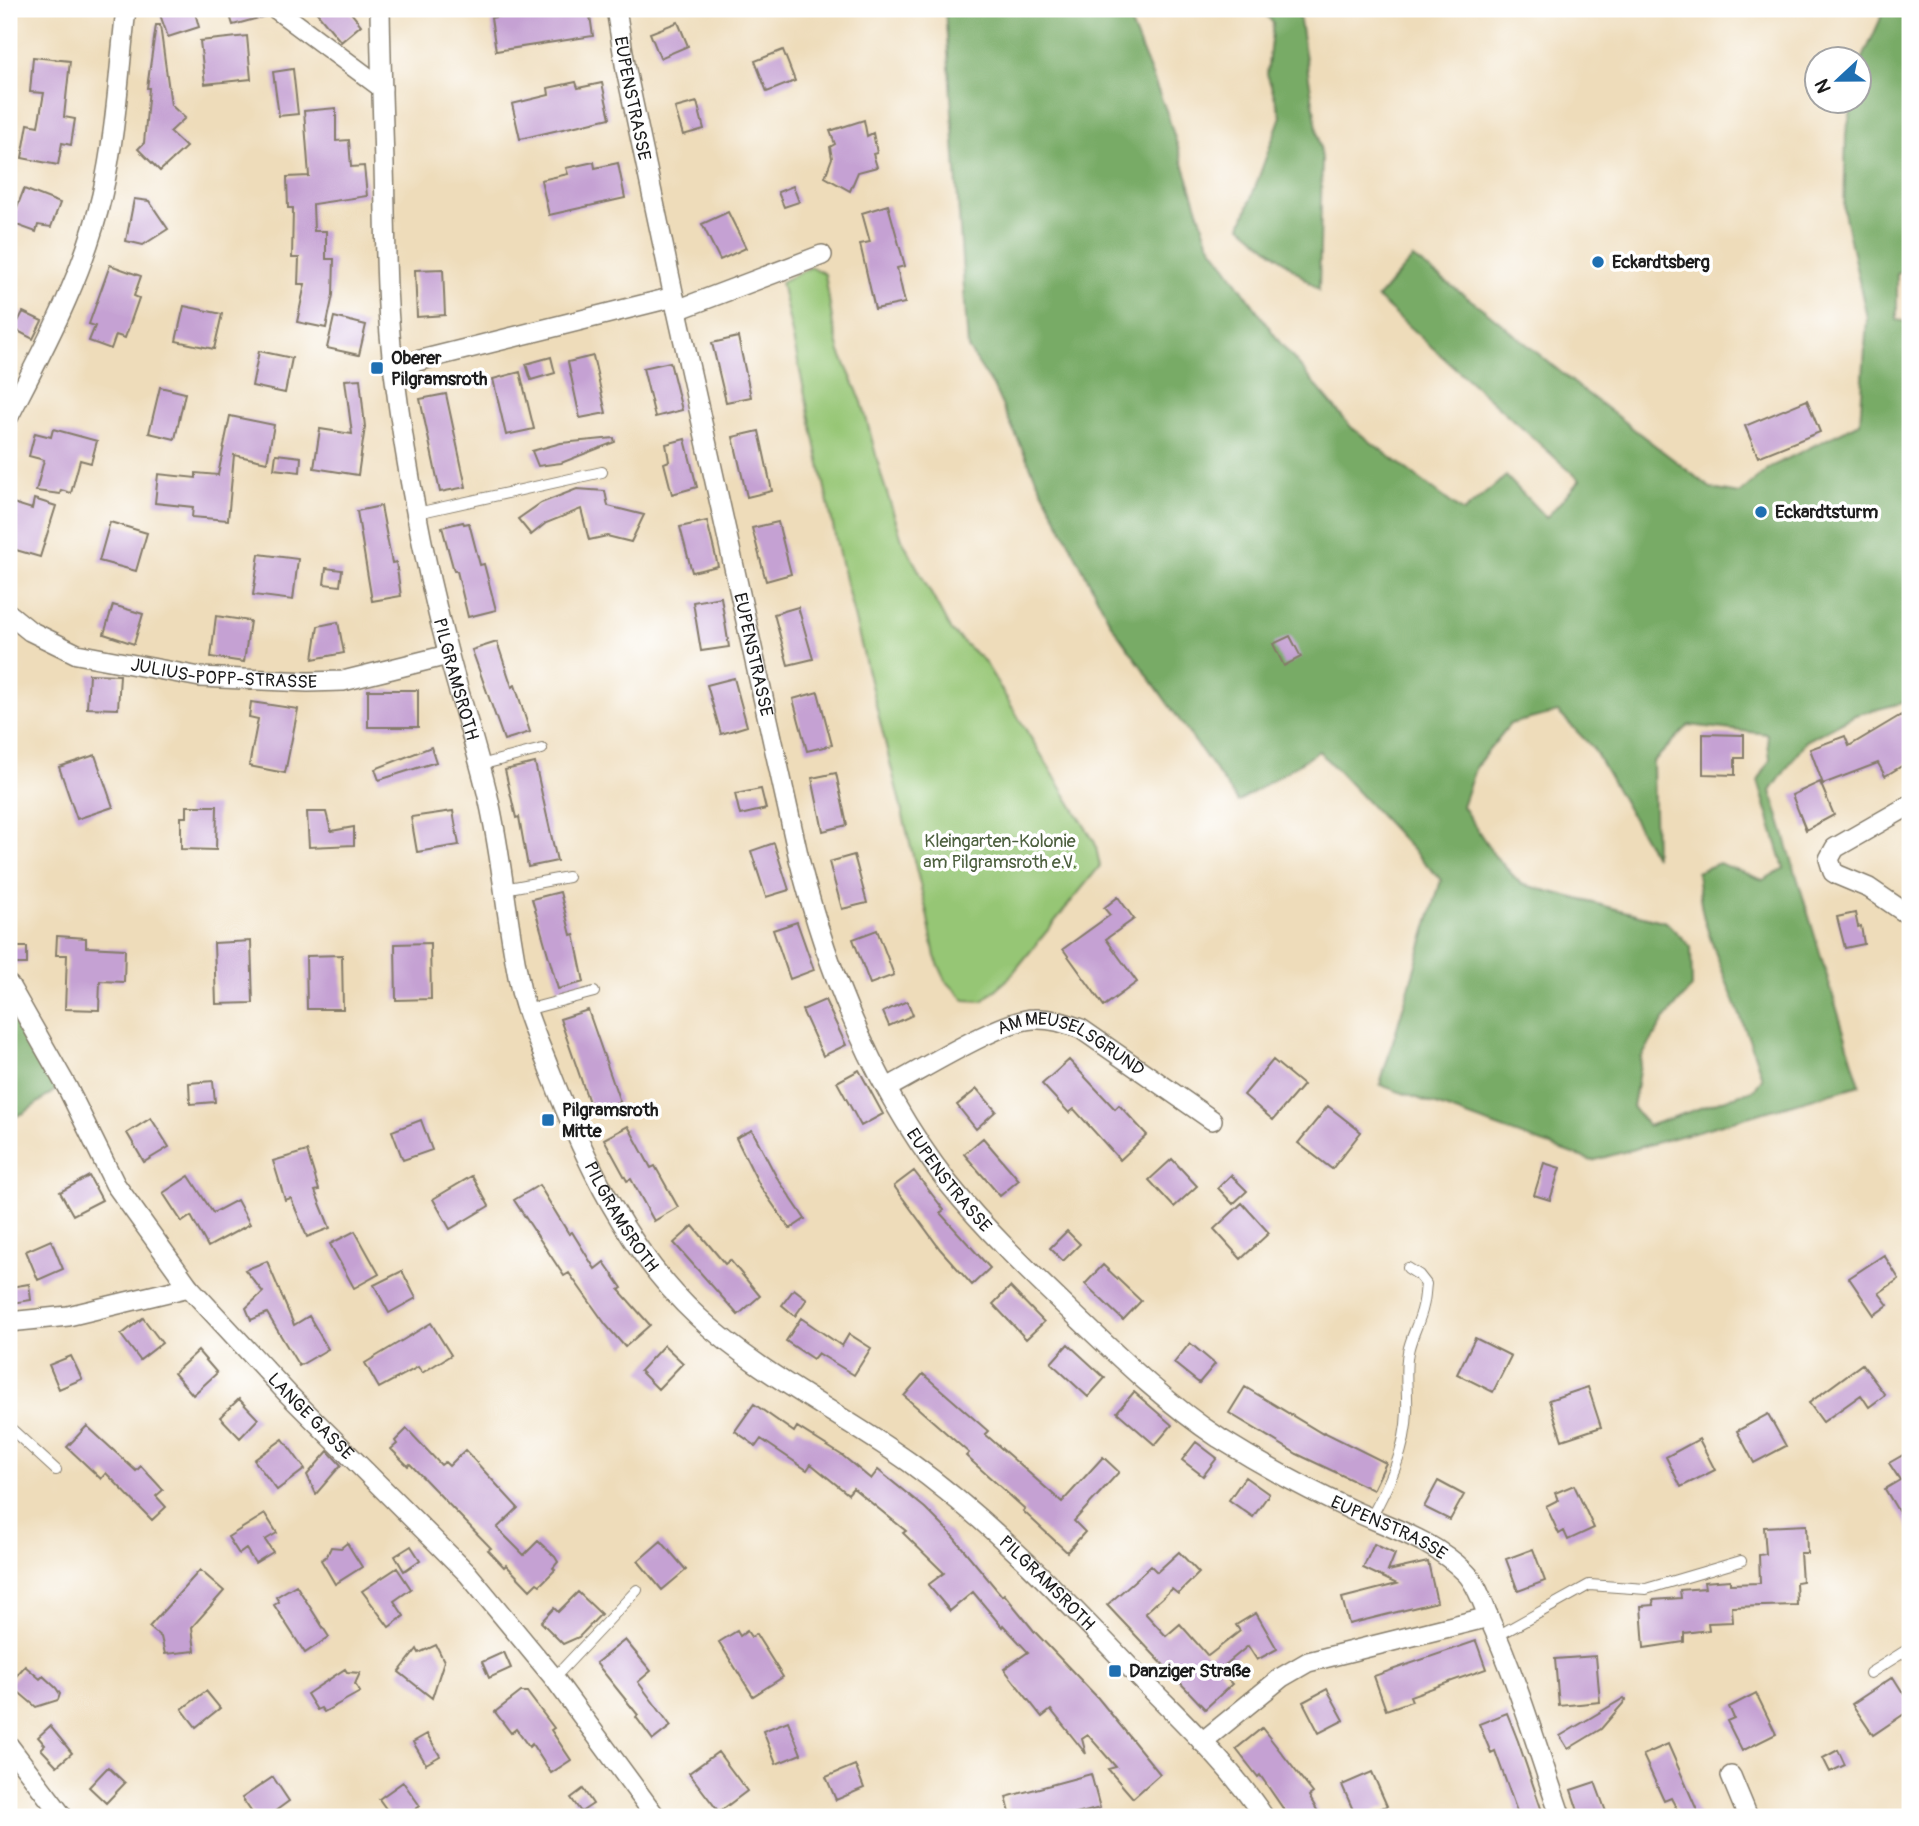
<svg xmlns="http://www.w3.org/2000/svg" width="1919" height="1826" font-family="Pangolin,sans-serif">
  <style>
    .green { fill: #96c674; stroke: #597148; stroke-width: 2 }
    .forest { fill: #78ab66; stroke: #4a6441; stroke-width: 2; fill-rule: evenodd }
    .building { fill: #c5a1d3 }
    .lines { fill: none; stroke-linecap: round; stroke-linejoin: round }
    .service-casing { stroke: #857c6b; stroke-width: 12 }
    .minor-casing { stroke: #857c6b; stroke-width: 22 }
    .service { stroke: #fff; stroke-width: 10 }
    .minor { stroke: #fff; stroke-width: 19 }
    .poi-dot { fill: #1f6fb2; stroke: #fff; stroke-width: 2.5 }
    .labels { text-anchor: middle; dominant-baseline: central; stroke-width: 7; stroke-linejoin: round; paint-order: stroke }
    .street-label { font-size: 18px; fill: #1c1c1c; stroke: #fff }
    .poi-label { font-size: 18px; font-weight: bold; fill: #1c1c1c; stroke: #fff; text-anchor: start }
    .park-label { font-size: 18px; fill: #4d603f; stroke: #fff }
  </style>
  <rect width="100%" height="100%" fill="#fff"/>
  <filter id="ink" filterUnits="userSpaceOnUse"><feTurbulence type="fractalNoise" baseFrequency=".0143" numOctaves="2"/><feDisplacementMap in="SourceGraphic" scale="14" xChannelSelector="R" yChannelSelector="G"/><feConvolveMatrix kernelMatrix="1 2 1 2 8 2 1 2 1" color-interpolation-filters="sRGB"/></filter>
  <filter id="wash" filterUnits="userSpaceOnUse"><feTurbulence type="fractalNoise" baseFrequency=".00686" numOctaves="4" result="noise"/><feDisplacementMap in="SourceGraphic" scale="28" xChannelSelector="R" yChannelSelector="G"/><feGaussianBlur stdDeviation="1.57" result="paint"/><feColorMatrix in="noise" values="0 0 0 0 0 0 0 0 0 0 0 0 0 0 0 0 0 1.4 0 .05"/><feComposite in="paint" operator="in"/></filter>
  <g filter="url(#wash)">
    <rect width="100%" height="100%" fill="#eedcba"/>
    <!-- green -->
    <path class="green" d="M811,267L825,274L833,325L840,352L862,402L882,478L902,539L951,631L984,661L1095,843L1100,866L1008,979L983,1001L965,1000L946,981L935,957L927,913L840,559L781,282Z"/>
    <!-- forest -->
    <path class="forest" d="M945,9H1125L1166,110L1208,241L1281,344L1351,427L1463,512L1506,476L1546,518L1580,480L1377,298L1413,258L1486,311L1580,388L1712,489L1739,494L1770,467L1860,423L1867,318L1844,212L1846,133L1853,102H1860L1862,60L1885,9H1910V269L1897,274V320L1910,322V701L1855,715L1806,741L1771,791L1860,1085L1592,1161L1380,1085L1441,880L1319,751L1238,802L1111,624L1036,478L993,386L968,348ZM1558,712L1593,748L1655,857L1653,762L1689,725L1767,734L1770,760L1758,781L1784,868L1763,880L1719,863L1697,872C1699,889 1700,909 1706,925C1722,977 1747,1026 1762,1078L1755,1089L1648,1126L1633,1108L1641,1058L1664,1020L1692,987L1691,947L1666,922L1521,884L1494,855L1462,806L1476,766L1510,724Z
      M1261,9H1298L1322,159L1319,290L1241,226L1281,116L1267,74L1273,23Z
      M9,1000L25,1025L57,1089L24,1113L9,1119Z"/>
    <g id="blocks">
      <!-- building -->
      <path class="building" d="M158,9H194L199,27L168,37Z
        M228,9H264L266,16L233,25Z
        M314,9H348L361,25L341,42Z
        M537,9H589L593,36L496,51L491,18Z
        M678,22L688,46L660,58L650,33Z
        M156,25H160L171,105L185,118L170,132L186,147L160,171L138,149L144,143L149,88H147Z
        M247,36L251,79L205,84L200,41Z
        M783,50L795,81L767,92L755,61Z
        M33,57L70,61L64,117L75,119L71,145L62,143L58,165L22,158L28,124L38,126L44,93L30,92Z
        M293,69L298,114L279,116L273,72Z
        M576,82L578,88L602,83L610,118L520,139L512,104L549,95L548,88Z
        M697,102L704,129L683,135L675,108Z
        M336,108V141L349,140L351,167L364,166L367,196L313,204L314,231H326V259H334L333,295L326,328L297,322L305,284H298L299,258H292L293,208H288L287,177L309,176L304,111Z
        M864,120L867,136L873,133L877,153L873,154L877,167L858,172L850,191L825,177L832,158L830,147L835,144L830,131Z
        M594,162L595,168L618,163L625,198L549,215L541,180L568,174L566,168Z
        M793,186L799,202L784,207L778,192Z
        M24,189L60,203L51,227L38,225L36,232L11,223Z
        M134,199L149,201L168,229L143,245L126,241Z
        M888,205L905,266L897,268L905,303L875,309L860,244L870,242L862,213Z
        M728,212L746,248L720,260L702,224Z
        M110,265L141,276L134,296L139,298L125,338L116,335L111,349L89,341L95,326L89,324Z
        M443,269L445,315L417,317L415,270Z
        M184,306L222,314L214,349L176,341Z
        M23,312L42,321L33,339L14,329Z
        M334,317L366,325L359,355L327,348Z
        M738,337L751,397L726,402L712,343Z
        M259,351L292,358L285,393L252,386Z
        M593,356L606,413L580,418L568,362Z
        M551,357L555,373L531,380L526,364Z
        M670,362L682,410L655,417L643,368Z
        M520,372L534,429L506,435L493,379Z
        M360,379L365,427L358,475L314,468L320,429L352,434L345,380Z
        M160,387L185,393L175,439L149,433Z
        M446,394L466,487L440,492L420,399Z
        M1807,400L1820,432L1758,457L1745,426Z
        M230,416L274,425L267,462L234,455L228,520L192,517L193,507L155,503L158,474L196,478V473L218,475Z
        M53,429L97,441L91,463L80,460L71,493L61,490L60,494L36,491L44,460L29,456L35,433L51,437Z
        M759,431L772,491L747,497L733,437Z
        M614,438L615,442L561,463L538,466L532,451L561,443Z
        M685,439L697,487L672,494L664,463L669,461L666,444Z
        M276,454L301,457L300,472L274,469Z
        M577,489L605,491L608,506L644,515L631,542L607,536L589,540L581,509L546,523L531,535L518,519L541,503Z
        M34,499L56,506L40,557L9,548V521L13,503L32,509Z
        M381,506L392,563L396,562L401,596L372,601L357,511Z
        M707,521L718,566L692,572L680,527Z
        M110,522L147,533L136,571L99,561Z
        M463,522L464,524L469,523L480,565L484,564L496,610L468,617L457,571H454L442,527Z
        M778,522L791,574L766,581L752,528Z
        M259,554L298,559L293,600L253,595Z
        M326,568L342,570L340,586L324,584Z
        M721,597L729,647L701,651L693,602Z
        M113,605L143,614L134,644L104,634Z
        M798,607L813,659L788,665L774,614Z
        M216,616L250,621L244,662L211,657Z
        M338,622L344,653L313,659L318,626Z
        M1290,636L1301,657L1284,666L1273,644Z
        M497,642L512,687L515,685L530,732L504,740L472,650Z
        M89,674L120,675L118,709L87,708Z
        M734,678L747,726L721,734L707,685Z
        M368,690H418V727H368Z
        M818,692L832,745L807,751L793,699Z
        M251,702L298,709L285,773L249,766L258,719L249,717Z
        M1901,715L1910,730V761L1885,776L1878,763L1823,784L1810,749L1845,736L1849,746Z
        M1703,734L1744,735V758H1735V775L1703,774Z
        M431,747L436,762L379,780L375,769Z
        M95,755L113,807L77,819L59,767Z
        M535,763L557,861L528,867L519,817L516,818L505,770Z
        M836,773L847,825L823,831L812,778Z
        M1820,782L1834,815L1806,830L1792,795Z
        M761,789L766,809L740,815L735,794Z
        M187,806H217L216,850L181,849V817H187Z
        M453,811L459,845L417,852L411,817Z
        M307,812H326L331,831L354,827V845L309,847Z
        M774,843L789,890L766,897L751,851Z
        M854,855L867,903L842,909L829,862Z
        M560,892L571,935L574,934L584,982L558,989L532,899Z
        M1118,897L1134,919L1106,939L1137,982L1104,1006L1063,949L1110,915L1104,908Z
        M1855,913L1858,927L1861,926L1864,944L1845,948L1837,917Z
        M797,922L814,970L790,979L773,930Z
        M877,930L894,975L870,984L853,939Z
        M57,936L86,938V947L125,949L124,982L100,981L99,1010L65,1009L67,955H56Z
        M251,941L253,1003L216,1004L214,943Z
        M430,943L431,999L396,1000L395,944Z
        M12,947H27V964H12Z
        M342,955L343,1009H307L306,956Z
        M825,1000L846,1045L823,1056L802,1010Z
        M907,1001L913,1015L889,1026L883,1012Z
        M588,1010L620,1102L592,1111L560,1019Z
        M1069,1060L1115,1109L1119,1105L1147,1135L1120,1160L1074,1109L1069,1113L1042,1084Z
        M1273,1060L1303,1085L1273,1120L1244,1095Z
        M859,1070L883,1114L861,1126L837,1082Z
        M213,1081L215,1102L190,1104L189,1083Z
        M977,1089L996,1111L976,1129L957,1105Z
        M1328,1106L1361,1132L1332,1169L1298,1143Z
        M151,1118L169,1147L144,1162L127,1133Z
        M421,1120L432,1150L403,1160L392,1131Z
        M628,1126L651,1168L655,1166L678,1207L654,1221L631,1179L627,1181L604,1139Z
        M752,1130L776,1176L805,1219L790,1229L760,1186L736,1138Z
        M983,1138L1019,1180L1000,1196L964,1154Z
        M307,1151L319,1190L315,1191L330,1228L307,1237L291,1198L285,1200L273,1161Z
        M1172,1159L1197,1186L1174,1207L1149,1180Z
        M1544,1163L1560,1168L1550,1200L1534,1195Z
        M914,1171L944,1210L940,1213L990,1268L972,1285L940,1249L894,1186Z
        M1231,1175L1247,1191L1233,1204L1218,1188Z
        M89,1176L102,1200L73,1215L60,1192Z
        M189,1176L213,1213L237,1200L250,1224L208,1247L191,1216L182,1222L163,1193Z
        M472,1176L489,1206L450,1229L433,1199Z
        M539,1185L569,1234L572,1232L595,1269L604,1262L622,1288L619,1290L650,1325L625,1347L606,1325L569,1273L564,1276L514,1200Z
        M1242,1203L1269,1233L1241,1259L1214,1229Z
        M693,1226L725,1264L730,1260L760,1296L738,1315L674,1243Z
        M355,1231L379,1274L354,1288L330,1244Z
        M1067,1231L1080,1244L1063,1261L1050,1248Z
        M51,1240L63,1269L38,1280L26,1251Z
        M1884,1255L1899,1279L1879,1293L1888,1305L1874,1315L1849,1278Z
        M267,1261L294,1325L309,1316L328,1349L299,1366L267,1313L251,1320L246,1308L263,1292L245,1270Z
        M1103,1265L1141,1301L1123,1320L1085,1284Z
        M402,1271L416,1298L389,1313L374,1285Z
        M29,1284L31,1300L12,1303L10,1287Z
        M1010,1287L1044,1322L1026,1339L993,1304Z
        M794,1289L807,1299L795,1316L782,1305Z
        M143,1318L162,1343L140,1360L121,1335Z
        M801,1318L842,1346L849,1334L871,1348L854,1375L818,1353L813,1359L786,1341Z
        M431,1323L451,1355L422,1373L418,1367L379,1388L365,1363Z
        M1475,1338L1511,1356L1493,1392L1457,1374Z
        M1190,1343L1215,1364L1199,1383L1174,1363Z
        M1068,1344L1105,1378L1088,1397L1051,1363Z
        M664,1345L683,1363L658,1389L640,1371Z
        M198,1351L217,1373L193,1395L174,1373Z
        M71,1356L82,1379L59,1389L49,1365Z
        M1862,1364L1885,1395L1869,1407L1861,1395L1823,1422L1809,1403Z
        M923,1374L988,1431L985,1434L1062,1502L1103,1457L1119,1472L1074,1521L1085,1532L1067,1552L1023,1511L1025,1509L966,1456L969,1453L904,1396Z
        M1245,1387L1323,1434L1324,1432L1386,1463L1373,1490L1297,1454L1229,1413Z
        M1588,1387L1601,1427L1562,1440L1549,1400Z
        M1134,1392L1172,1425L1155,1445L1117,1412Z
        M239,1399L258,1419L240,1438L220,1417Z
        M754,1404L794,1432L797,1427L843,1456L871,1479L878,1470L925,1508L950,1533L1002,1596L1004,1594L1034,1631L1098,1698L1160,1774L1133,1798L1108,1769L1116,1767L1088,1735L1082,1739L1086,1754L1051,1710L1042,1717L1004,1669L1028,1652L1003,1625L1002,1627L973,1592L950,1611L928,1585L944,1573L903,1533L906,1531L853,1488L848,1494L811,1464L807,1470L761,1439L756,1446L735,1431Z
        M1768,1414L1786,1446L1754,1463L1737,1431Z
        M87,1426L136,1471L141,1466L163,1490L156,1496L166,1507L152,1520L106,1473L101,1479L67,1447Z
        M407,1429L441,1465L445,1462L449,1466L465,1450L518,1508L497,1528L524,1555L538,1541L555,1557L558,1562L553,1568L555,1570L540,1585L537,1583L530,1590L506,1565L504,1567L488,1550L491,1548L460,1516L410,1464L408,1466L391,1449L397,1444L395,1441Z
        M283,1439L305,1469L277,1490L254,1460Z
        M1699,1439L1715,1470L1681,1487L1666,1457Z
        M1196,1442L1217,1458L1203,1476L1182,1460Z
        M328,1451L341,1465L316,1494L307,1475Z
        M1910,1451V1531L1885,1489L1900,1480L1889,1463Z
        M1245,1477L1269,1494L1253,1517L1229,1500Z
        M1438,1481L1464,1495L1450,1520L1424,1507Z
        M1574,1485L1594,1528L1568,1540L1564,1531L1559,1534L1546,1506L1558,1500L1555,1493Z
        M265,1514L277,1533L265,1540L273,1552L255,1563L246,1549L239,1554L228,1537Z
        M1806,1525L1807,1553H1800L1802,1581L1796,1582L1797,1605L1732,1607L1733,1622L1708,1623L1709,1630L1684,1633V1642L1644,1648L1641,1606L1654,1605L1653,1600L1681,1598L1680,1590L1705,1588L1704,1582L1730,1580V1584L1760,1583L1759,1555L1766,1554L1764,1527Z
        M661,1541L686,1570L662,1590L638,1561Z
        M347,1543L362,1567L335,1584L321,1560L327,1556L331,1547L341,1548Z
        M1374,1544L1395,1554L1388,1571L1428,1562L1437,1602L1349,1624L1342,1598L1397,1584L1363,1568Z
        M411,1546L420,1560L404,1571L395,1556Z
        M1533,1549L1545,1581L1518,1591L1506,1559Z
        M1179,1552L1199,1573L1178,1594L1172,1589L1145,1613L1166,1636L1180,1624L1208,1656L1240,1631L1236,1625L1256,1613L1277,1649L1257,1660L1248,1646L1219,1670L1232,1684L1205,1709L1107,1605L1151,1566L1157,1572Z
        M397,1568L411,1589L394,1601L404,1616L389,1627L362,1591Z
        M200,1570L224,1591L192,1627L195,1651L165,1654L161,1637L149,1627Z
        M296,1585L329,1637L305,1653L274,1605L279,1602L276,1597Z
        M578,1592L601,1614L579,1637L563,1644L541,1622L554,1608L558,1612Z
        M737,1631L740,1636L747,1631L751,1637L756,1634L783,1677L753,1696L719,1642Z
        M625,1640L651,1671L638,1682L671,1726L653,1740L636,1717L638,1715L596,1663Z
        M1476,1641L1486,1669L1410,1696L1412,1701L1386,1710L1374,1676Z
        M436,1645L444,1661L432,1698L399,1672L417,1649L419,1653Z
        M504,1652L511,1668L489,1678L482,1662Z
        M1596,1656L1600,1702L1559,1706L1555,1659Z
        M25,1666L40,1679L43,1676L56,1688L60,1694L58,1700L36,1707L9,1684Z
        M345,1669L347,1672L360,1673L355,1684L360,1692L324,1712L321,1708L317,1710L307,1694Z
        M1893,1677L1910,1704V1710L1873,1735L1852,1704Z
        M1327,1689L1344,1720L1319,1733L1303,1702Z
        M206,1691L220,1708L196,1727L182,1709Z
        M521,1692H527L554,1728L551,1730L571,1760L551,1773L532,1744L529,1747L516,1729L511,1733L495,1712Z
        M1756,1693L1776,1734L1742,1751L1727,1721L1734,1718L1729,1707Z
        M1624,1698L1626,1700L1601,1729L1568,1749L1560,1736Z
        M1507,1713L1518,1741L1544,1817H1519L1495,1751L1491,1753L1479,1724Z
        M788,1721L801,1754L776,1764L763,1731Z
        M50,1726L72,1753L57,1766L41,1749L45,1745L38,1737Z
        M1262,1728L1313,1793L1309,1796L1321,1817H1289L1260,1775L1258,1777L1236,1749Z
        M427,1734L440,1756L426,1764L413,1742Z
        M1668,1744L1700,1817H1681L1671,1798L1664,1801L1643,1755Z
        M1838,1750L1845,1765L1830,1772L1823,1758Z
        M718,1752L747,1791L719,1812L689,1773Z
        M855,1765L864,1788L836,1800L826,1777Z
        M108,1767L125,1783L106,1803L89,1787Z
        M1372,1772L1387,1806L1356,1817L1342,1785Z
        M1091,1774L1100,1808L1065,1817H1011L1006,1797Z
        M273,1777L289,1801L267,1817H255L242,1798Z
        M403,1782L420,1806L412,1812L416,1817H392L379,1799Z
        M1595,1782L1608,1817H1580L1571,1790Z
        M583,1789L593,1804L581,1812L571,1798Z"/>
    </g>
  </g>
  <g filter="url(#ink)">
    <use href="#blocks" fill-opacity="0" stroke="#857c6b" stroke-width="2"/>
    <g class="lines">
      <defs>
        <path id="service" d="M417,513L602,472
          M480,765L542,749
          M504,889L568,877
          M526,1010L594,992
          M9,1427L56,1470
          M1371,1518C1389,1484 1406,1451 1407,1411C1408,1391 1404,1373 1408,1352C1411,1336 1420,1322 1423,1306C1425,1299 1425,1291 1426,1284L1419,1275L1408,1268
          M1499,1635L1589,1585L1646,1589L1741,1561
          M1870,1673L1910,1648
          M554,1678L637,1590"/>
        <g id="minor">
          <path d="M276,9L382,88"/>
          <path id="s1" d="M380,9C381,77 384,144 385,212C386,266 387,319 394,372C406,468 424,563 449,656C462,705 478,752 489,801C503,863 507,928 521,991C527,1018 540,1045 550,1071C585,1161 626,1250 698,1317C761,1375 839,1412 909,1462C996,1525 1069,1604 1143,1681C1185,1724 1231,1767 1264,1817"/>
          <path id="s2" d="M616,9L626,70L674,297L799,859C828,974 875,1089 948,1183C988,1233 1036,1278 1082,1322C1125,1363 1169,1405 1219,1438C1262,1465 1308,1490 1354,1511C1394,1529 1434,1541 1466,1573C1477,1584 1483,1604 1489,1618C1518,1682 1538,1751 1561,1817"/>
          <path d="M677,310L822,255"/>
          <path d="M393,367L674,297"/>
          <path d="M9,416C46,344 84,274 102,195C116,134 119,70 126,9"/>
          <path id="s3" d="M9,614L30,631L77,654L200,677L308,682L343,681L448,655"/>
          <path d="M1910,805L1835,848L1829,859L1833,872L1838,875L1869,888L1910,916"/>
          <path id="s4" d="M9,985L67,1087L115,1184L189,1287L288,1394L468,1574L554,1678L656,1817"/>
          <path id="s5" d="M887,1088C918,1072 1003,1019 1034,1019C1051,1018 1065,1023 1081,1029L1212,1120"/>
          <path d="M9,1322L68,1316L189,1287"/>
          <path d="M1202,1742L1282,1677L1308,1662L1489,1617"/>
          <path d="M9,1746L63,1817"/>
          <path d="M1731,1776L1748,1817"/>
        </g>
      </defs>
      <!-- service casing -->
      <use href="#service" class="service-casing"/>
      <!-- minor casing -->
      <use href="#minor" class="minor-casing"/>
      <!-- service -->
      <use href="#service" class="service"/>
      <!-- minor -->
      <use href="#minor" class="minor"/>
    </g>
  </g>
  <!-- markers -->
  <g class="poi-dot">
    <circle cx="1598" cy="262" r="7"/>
    <rect x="370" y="361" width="14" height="14" rx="3.5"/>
    <circle cx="1761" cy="512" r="7"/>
    <rect x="541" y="1113" width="14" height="14" rx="3.5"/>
    <rect x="1108" y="1664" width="14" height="14" rx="3.5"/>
  </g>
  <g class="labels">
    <!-- street labels -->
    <g class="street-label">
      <text stroke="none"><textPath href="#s2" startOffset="91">EUPENSTRASSE</textPath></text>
      <text stroke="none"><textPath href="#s2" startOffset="660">EUPENSTRASSE</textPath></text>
      <text stroke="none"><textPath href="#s3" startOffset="228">JULIUS-POPP-STRASSE</textPath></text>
      <text stroke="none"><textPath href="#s1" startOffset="677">PILGRAMSROTH</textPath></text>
      <text stroke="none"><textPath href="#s5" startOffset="206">AM MEUSELSGRUND</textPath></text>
      <text stroke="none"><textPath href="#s2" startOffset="1227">EUPENSTRASSE</textPath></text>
      <text stroke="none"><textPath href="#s1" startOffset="1244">PILGRAMSROTH</textPath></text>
      <text stroke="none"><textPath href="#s4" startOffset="530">LANGE GASSE</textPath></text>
      <text stroke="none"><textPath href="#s2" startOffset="1794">EUPENSTRASSE</textPath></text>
      <text stroke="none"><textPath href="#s1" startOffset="1811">PILGRAMSROTH</textPath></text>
    </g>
    <!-- poi labels -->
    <g class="poi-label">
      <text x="1612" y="262">Eckardtsberg</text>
      <text x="391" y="358">Oberer<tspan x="391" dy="21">Pilgramsroth</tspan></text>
      <text x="1775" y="512">Eckardtsturm</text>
      <text x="562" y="1110">Pilgramsroth<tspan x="562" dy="21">Mitte</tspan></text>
      <text x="1129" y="1671">Danziger Straße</text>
    </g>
    <!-- park labels -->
    <g class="park-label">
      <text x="1000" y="841">Kleingarten-Kolonie<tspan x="1000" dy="21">am Pilgramsroth e.V.</tspan></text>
    </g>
  </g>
  <!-- margin -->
  <rect width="1919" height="1826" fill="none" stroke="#fff" stroke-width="35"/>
  <!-- north arrow -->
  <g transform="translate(1838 80) rotate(248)"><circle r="33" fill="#ffffff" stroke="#a4a4a4" stroke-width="2"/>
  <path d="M0-5L12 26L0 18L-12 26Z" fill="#1f6fb2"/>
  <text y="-10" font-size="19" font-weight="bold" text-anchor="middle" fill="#1c1c1c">N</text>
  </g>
</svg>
